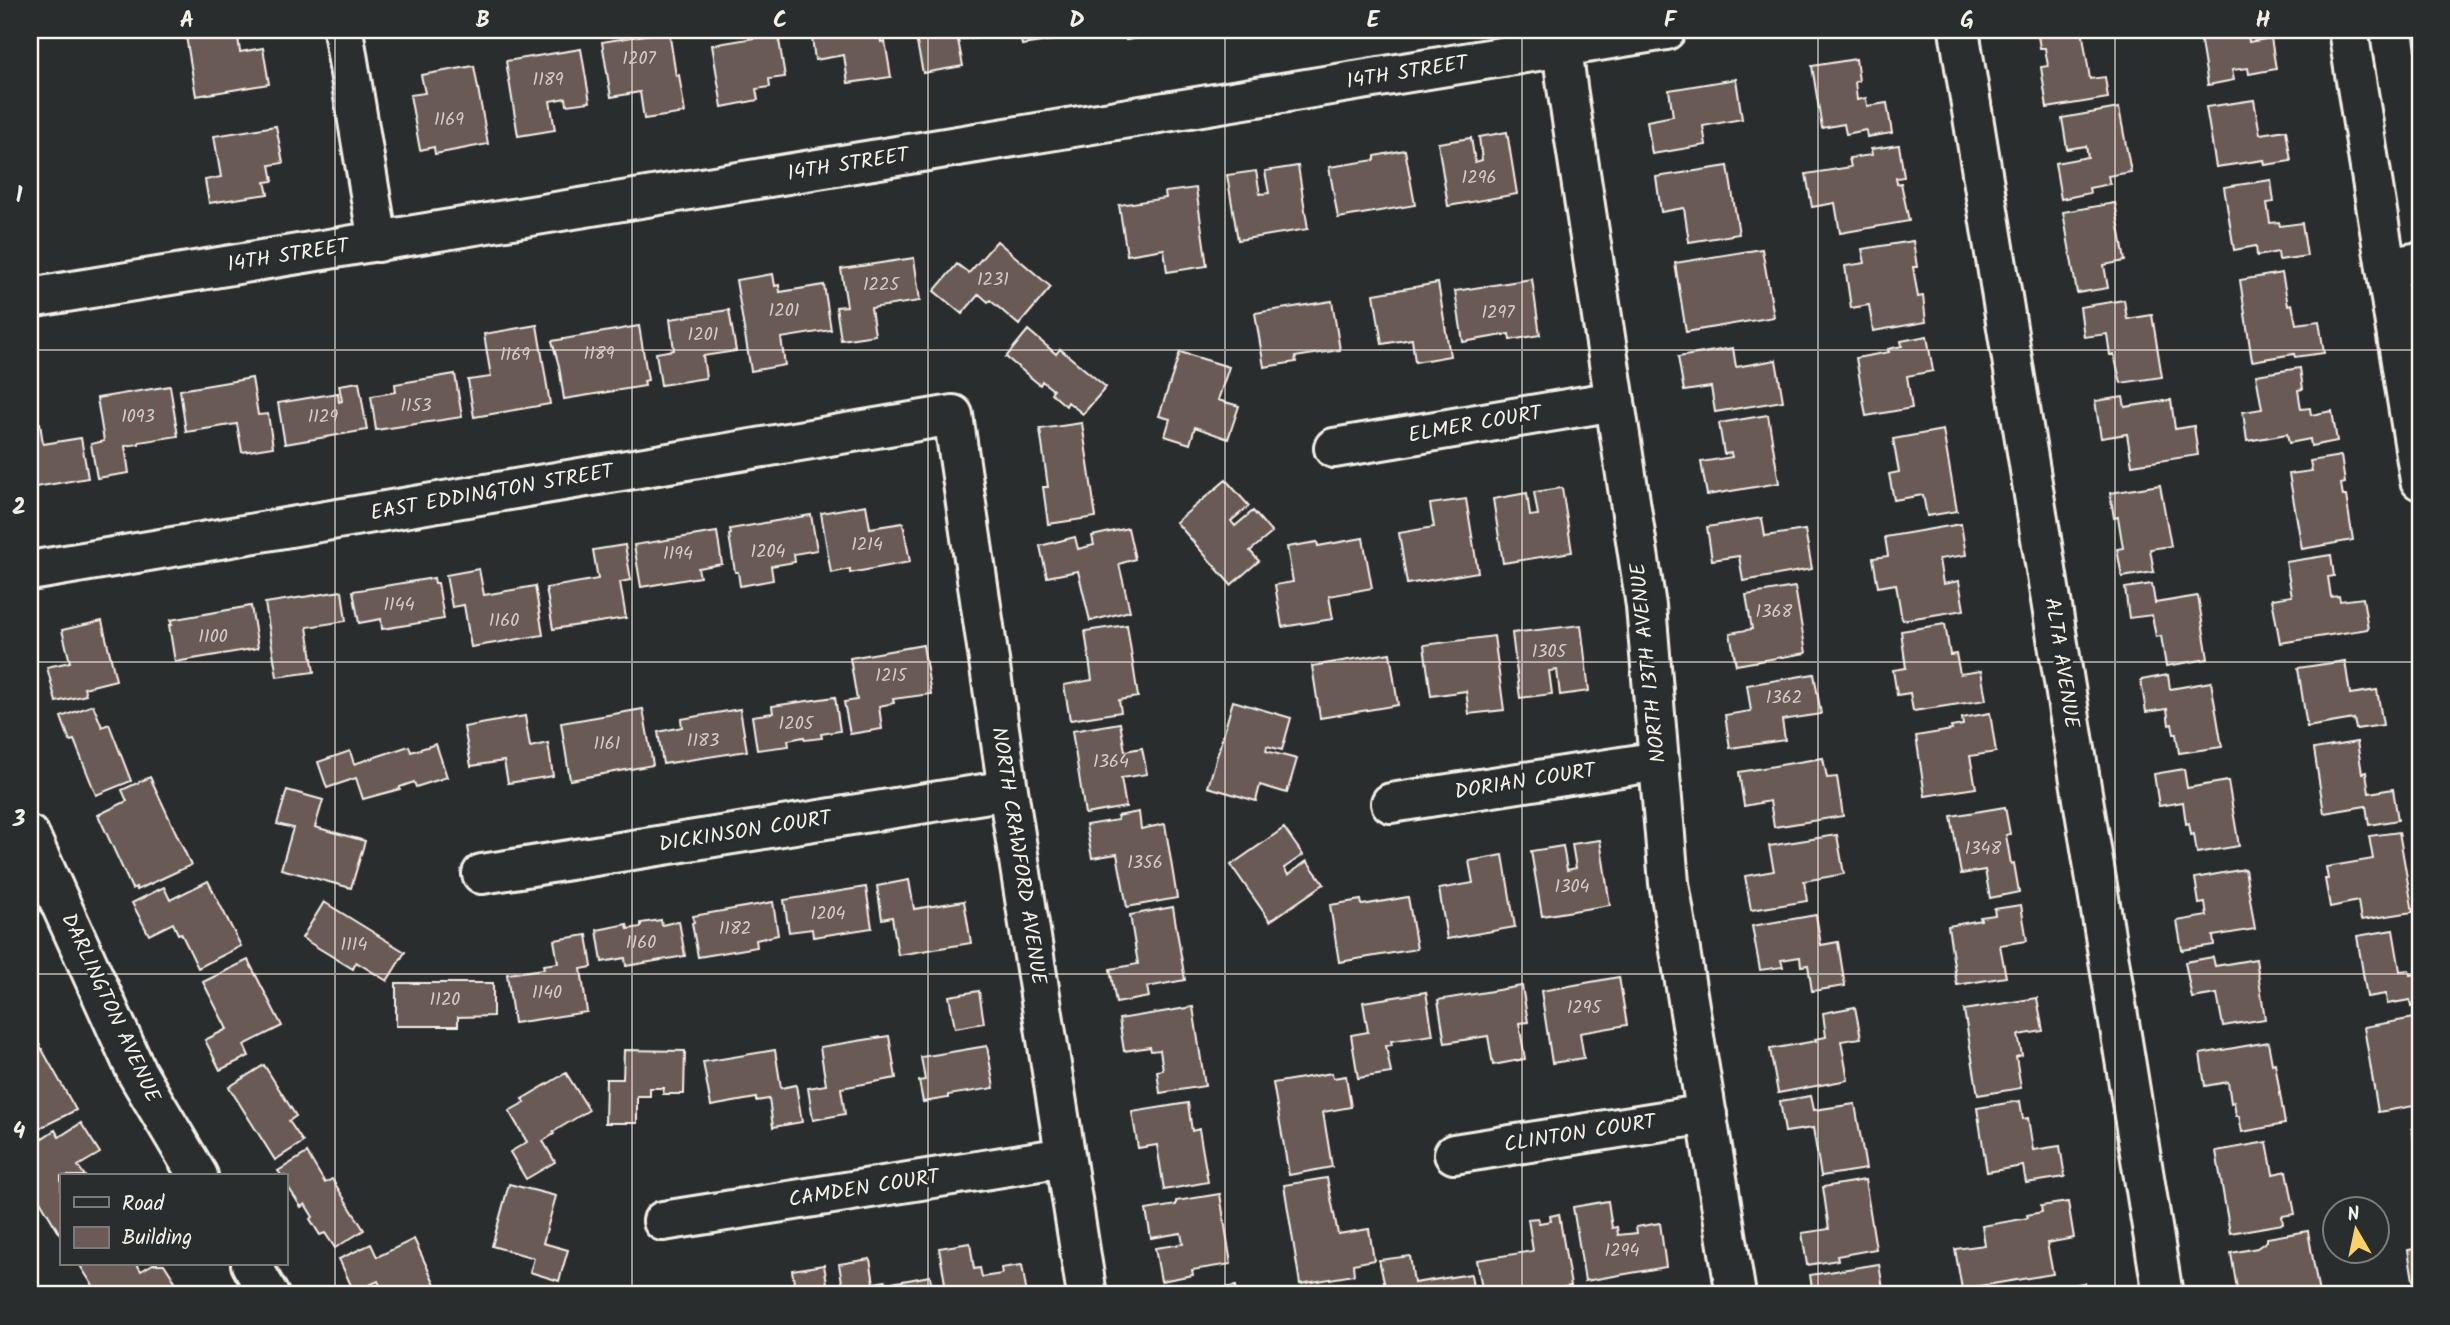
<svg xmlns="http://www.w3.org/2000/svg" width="2450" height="1325" font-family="Kalam,sans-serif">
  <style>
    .building { fill: #6b5a55; stroke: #f4f1e8; stroke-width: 2 }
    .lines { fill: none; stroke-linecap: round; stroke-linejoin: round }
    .minor-casing { stroke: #f4f1e8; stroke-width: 44 }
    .minor { stroke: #2a2d2e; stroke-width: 38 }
    .grid { fill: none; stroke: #f4f1e8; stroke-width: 2; stroke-opacity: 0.55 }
    .labels { text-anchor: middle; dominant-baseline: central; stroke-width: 6; stroke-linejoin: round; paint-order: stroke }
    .number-label { font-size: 18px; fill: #d2cbc3 }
    .street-label { font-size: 21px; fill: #f4f1e8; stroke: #2a2d2e }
    .neatline { fill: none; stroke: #f4f1e8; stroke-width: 2.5 }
    .grid-label { font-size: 23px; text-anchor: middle; font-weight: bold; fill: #f4f1e8 }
  </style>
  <rect width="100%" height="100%" fill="#2a2d2e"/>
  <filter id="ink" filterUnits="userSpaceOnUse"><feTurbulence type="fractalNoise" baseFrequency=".0143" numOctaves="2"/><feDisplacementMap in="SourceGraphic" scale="14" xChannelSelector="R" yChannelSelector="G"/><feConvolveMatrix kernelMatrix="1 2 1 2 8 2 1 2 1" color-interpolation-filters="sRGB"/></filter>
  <g filter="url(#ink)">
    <!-- building -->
    <path class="building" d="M185,30H237L240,52L263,48L269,84L196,96Z
      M811,30H879L881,42L885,41L891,77L848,83L844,55L815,60Z
      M919,30H987L988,35L958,40L963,66L923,73L916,38L920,37Z
      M1019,30H1058L1060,39L1022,45Z
      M1125,30H1183L1126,40Z
      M2037,30H2082L2090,79L2105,77L2108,98L2047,108L2041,67L2048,66L2045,48H2040Z
      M2199,30H2238L2240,37L2248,35L2249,42L2271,38L2276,69L2249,74L2248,68L2232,70L2234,80L2208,85Z
      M2413,30H2420V49L2416,50Z
      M669,31L676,76L679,75L685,113L644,119L640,92L611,97L602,42Z
      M778,34L785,77L769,79L770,87L756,89L758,100L722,107L712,45Z
      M581,49L590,102L567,105L566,98L550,101L555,130L518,136L506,61Z
      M1856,59L1859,81L1855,82L1857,100L1866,98L1867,106L1887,103L1892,133L1867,137L1866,130L1846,134L1844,124L1822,128L1812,66Z
      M474,66L488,144L435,154L434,147L420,150L410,95L425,93L421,75Z
      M1736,79L1742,119L1703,126L1706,145L1652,154L1647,121L1673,116L1669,90Z
      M2254,100L2260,134L2286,130L2291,161L2265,165L2264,160L2216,167L2206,107Z
      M2119,108L2131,172L2108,176L2110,184L2089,188L2090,193L2061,199L2055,163L2088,157L2086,146L2067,149L2062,118Z
      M276,126L283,163L270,165L273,181L265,182L268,194L209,203L205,180L221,177L214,136Z
      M1507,132L1517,194L1448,206L1438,143L1471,138L1475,162L1482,160L1479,137Z
      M1899,145L1904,177L1896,178L1897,184L1901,183L1909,221L1840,233L1835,203L1812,207L1806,174L1851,167L1849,158L1872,155L1871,149Z
      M1405,150L1415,205L1338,218L1329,167L1375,160V156Z
      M1298,166L1308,229L1238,240L1227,175L1256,171L1260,194L1269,193L1265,171Z
      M1728,166L1739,234L1689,242L1684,208L1661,212L1656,177Z
      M2271,180L2274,202L2267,203L2270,223L2279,222L2280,226L2302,223L2307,256L2279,260L2278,252L2257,256L2256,246L2234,250L2224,187Z
      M1196,188L1207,266L1167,272L1164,249L1127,255L1119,205L1166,198L1165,192Z
      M2115,203L2125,261L2104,265L2108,288L2077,293L2063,212Z
      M997,241L1051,287L1019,325L990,300L988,302L979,294L962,314L934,291L957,264L969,273Z
      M1913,241L1917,267H1913L1918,297L1923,296L1926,322L1873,331L1869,305L1851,308L1845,266L1865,263L1862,249Z
      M1762,249L1774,317L1686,332L1675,263Z
      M914,258L920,301L871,308L875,335L841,340L836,307L847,306L841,269Z
      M2282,273L2288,305L2292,304L2296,324L2319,321L2324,353L2295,357L2294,354L2252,361L2240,280Z
      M773,274L775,286L779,285L780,292L824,285L831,330L781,338L785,365L751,371L736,280Z
      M1532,279L1540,335L1510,340L1509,334L1463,342L1455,291Z
      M1438,283L1450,356L1415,362L1412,339L1382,344L1374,294Z
      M2124,300L2127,319L2152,315L2162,377L2121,383L2114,355H2110L2107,334L2084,337L2080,307Z
      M1332,301L1340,350L1295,357L1296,362L1264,367L1255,313Z
      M729,310L736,351L703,356L706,378L661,385L656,353L674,350L670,319Z
      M537,325L550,404L474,417L468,380L491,377L484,334Z
      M639,326L648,380L644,381L645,386L564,399L559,366L552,341Z
      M1028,330L1056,354L1060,349L1106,387L1083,414L1068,402L1066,406L1051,393L1053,390L1042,381L1040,385L1006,357Z
      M1927,336L1933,371L1907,376L1912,408L1866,416L1856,358L1889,352L1888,349L1902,346L1901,341Z
      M1733,348L1736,367L1776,360L1783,401L1715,412L1711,387L1684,391L1678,357Z
      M1180,352L1229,367L1218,400L1239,406L1228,439L1195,427L1190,444L1165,436L1170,419L1159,416Z
      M2300,368L2303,389L2298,390L2301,409L2310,408L2311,415L2332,411L2337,441L2311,446L2310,439L2289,443L2287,434L2247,441L2243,412L2262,409L2256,375Z
      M455,374L462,417L376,430L371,396L396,392L395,384Z
      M252,378L258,415L268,414L273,447L242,452L237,424L186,432L180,390Z
      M359,382L367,430L285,444L278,403L338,393L339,402L342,401L339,385Z
      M170,386L178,436L139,442V444L125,446L129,473L97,478L91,444L104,441L97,398Z
      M2123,397L2125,407L2171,400L2175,429L2194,426L2198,455L2132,465L2127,434L2101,438L2095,401Z
      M1768,415L1779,483L1707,495L1701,462L1732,457L1731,453L1724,454L1719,423Z
      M40,423L43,444L81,438L88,478L30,488V424Z
      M1082,423L1096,517L1048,524L1043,487H1048L1040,429Z
      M1943,430L1957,511L1927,516L1923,495L1894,500L1889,474L1899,472L1893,439Z
      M2341,456L2345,483L2341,484L2343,496H2346L2353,540L2302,549L2289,474L2312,471L2310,461Z
      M1226,480L1249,506L1231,521L1235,526L1253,511L1272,533L1250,551L1259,561L1231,585L1176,522Z
      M2160,485L2171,546L2150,549L2154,572L2122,577L2117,549L2123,548L2118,517L2114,518L2110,493Z
      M1562,488L1572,552L1503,563L1493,499L1527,493L1530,516L1538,515L1534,492Z
      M1466,499L1478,572L1407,584L1399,533L1434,527L1430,504Z
      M866,505L870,528L903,523L910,562L850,573V569L831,573L821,513Z
      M811,515L817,550L794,554L795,562L771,566L773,580L740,586L738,572H735L729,535L731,534L730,529Z
      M1762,518L1765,536L1805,530L1812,569L1743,581L1739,556L1712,560L1707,527Z
      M1961,524L1966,555L1939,559L1943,584L1959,581L1964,610L1902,620L1896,584L1878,587L1873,558L1888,556L1885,537Z
      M1128,528L1135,559L1119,564L1130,611L1090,621L1078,571L1047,577L1040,546L1075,537L1078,549L1094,545L1092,536Z
      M717,532L722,564L698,568L700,577L641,587L634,545Z
      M1363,538L1372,588L1329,596L1333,619L1282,627L1275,585L1293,582L1287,547L1317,542L1318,546Z
      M625,545L631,580L620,582L626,618L553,629L546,588L598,579L593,550Z
      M2331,555L2334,576L2328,577L2331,597L2339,596L2340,601L2363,598L2368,629L2280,643L2272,599L2292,596L2286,562Z
      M479,569L484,595L535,586L543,635L471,647L464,605L452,607L446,575Z
      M434,578L435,583H438L444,619L382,629L381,619L359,623L353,591Z
      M2152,584L2155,603L2198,596L2208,659L2166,666L2161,636L2156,637L2152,615L2129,618L2125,588Z
      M1795,587L1806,653L1736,665L1730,633L1752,629L1746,595Z
      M342,591L346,621L307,627L314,672L277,677L265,603Z
      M251,606L258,648L175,662L169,625H172L170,620Z
      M102,621L116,680L84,688L86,695L56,702L47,667L70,662L62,630Z
      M1945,624L1950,655L1956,654L1960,674L1981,671L1986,700L1913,711L1910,693L1897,695L1893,670L1906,668L1901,631Z
      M1127,625L1138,697L1119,700L1121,712L1070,720L1064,685L1092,680L1085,631Z
      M1581,625L1589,691L1560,695L1557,670L1549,671L1552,694L1520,698L1512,633Z
      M1494,636L1504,710L1469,714L1466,691L1431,696L1424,645Z
      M923,645L931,694L893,699L894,703L879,706L882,729L850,734L844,702L857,700L850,658Z
      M1390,653L1398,705L1320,718L1312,666Z
      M2345,661L2350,694L2377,690L2383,725L2356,729L2354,719L2307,727L2298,668Z
      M1814,674L1821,714L1782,720L1785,740L1730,748L1725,715L1751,711L1747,685Z
      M2168,675L2170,689L2211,682L2222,747L2179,753L2176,734H2174L2172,724L2169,725L2167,709L2146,712L2141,680Z
      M835,697L840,731L821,734L822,738L805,740L804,737L788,740L789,746L757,750L752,716L773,713L772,706Z
      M1233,701L1291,718L1282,750L1267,746L1266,751L1297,759L1287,793L1260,785L1256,801L1208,787Z
      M93,705L102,727L109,724L131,781L96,795L74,740L70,741L61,717Z
      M643,709L653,765L570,780L561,723Z
      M740,709L747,751L663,764L658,732L682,727L681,719Z
      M1990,713L1996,752L1970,756L1976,788L1925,796L1916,736L1952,730L1951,727L1963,725L1962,718Z
      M525,716L530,747L548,743L553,776L508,783L504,761L471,766L464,727Z
      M1120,723L1125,751L1142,748L1147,774L1121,778L1126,807L1085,814L1072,731Z
      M2357,742L2362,773L2366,772L2369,793L2393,789L2398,820L2369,825L2366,806L2324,813L2314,749Z
      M436,744L447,777L416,787L414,782L400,787V789L363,799L356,778L327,788L318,762L350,751L354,764L409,746L411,752Z
      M1823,758L1827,778L1837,777L1843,816L1774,827L1770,801L1744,806L1739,772Z
      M2184,769L2187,788L2228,781L2239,846L2197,853L2194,834L2191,835L2189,823L2186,824L2183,802L2159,806L2154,774Z
      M150,777L191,865L137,890L136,887L132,889L98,815L127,801L122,790Z
      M287,790L323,800L315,827L365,841L351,888L281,869L293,828L277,824Z
      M2005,807L2010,834L2006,835L2011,864L2014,863L2019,892L1990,898L1985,870L1961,874L1951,816Z
      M1139,812L1141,829L1165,824L1177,898L1127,907L1117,854L1092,858L1086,825L1118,820L1117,816Z
      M1284,828L1303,855L1284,868L1288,875L1307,861L1324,884L1270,921L1231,865Z
      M2399,832L2413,912L2361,920L2358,901L2330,907L2325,879H2328L2326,867L2373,859L2369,836Z
      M1837,835L1844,874L1804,881L1807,901L1751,910L1745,876L1774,871L1769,846Z
      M1600,840L1610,905L1542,916L1531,851L1563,846L1567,870L1576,868L1572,844Z
      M1503,855L1515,927L1447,939L1439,889L1473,883L1469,861Z
      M2245,869L2255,929L2213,936L2214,945L2182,950L2177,921L2207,916L2205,903L2199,904L2195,878Z
      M909,880L914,909L964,901L971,943L898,955L892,917L882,919L877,886Z
      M208,881L241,946L198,968L181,933L178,934L173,923L149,935L132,903L164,887L170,900Z
      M866,887L872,928L813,937L812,929L789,932L784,900Z
      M1408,897L1417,949L1339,962L1330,905L1361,900L1362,905Z
      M324,902L405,952L387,981L356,962L353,969L302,938Z
      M773,902L778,935L756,940L757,947L698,957L692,923L694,922L693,916Z
      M2021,905L2027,941L2000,945L2006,977L1957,985L1948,926L1981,920L1980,917L1995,915L1994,909Z
      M1173,907L1185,980L1147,987L1149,997L1116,1003L1110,969L1138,964L1130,915Z
      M1816,915L1821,945L1838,942L1845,986L1812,991L1808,965L1801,966L1800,957L1781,960L1783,967L1760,970L1752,926Z
      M661,920L662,925L679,921L685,956L626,966L625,958L602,962L597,930L627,924L628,929L641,927V923Z
      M2393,930L2400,971L2409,970L2410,975L2420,973V1005L2411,1007L2410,1000L2387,1004L2386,994L2367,997L2357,936Z
      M587,935L592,967L581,969L587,1012L514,1023L507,974L544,969L543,965L558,963L554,940Z
      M2213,957L2215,966L2256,959L2265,1019L2223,1026L2217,994L2192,998L2185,962Z
      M248,960L282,1026L244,1045L249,1056L220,1070L205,1040L227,1029L203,982Z
      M1619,977L1627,1025L1580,1033L1584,1058L1552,1063L1541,991Z
      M396,983H493V1016L458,1017V1026H396Z
      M1522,986L1528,1022L1519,1023L1525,1059L1493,1065L1488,1036L1445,1043L1438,1000Z
      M979,991L984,1023L955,1028L949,996Z
      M1426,992L1433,1035L1391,1041L1392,1045L1386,1046L1391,1073L1358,1078L1351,1035L1368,1032L1363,1002Z
      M2037,998L2043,1031L2018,1035L2022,1055L2016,1057L2021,1088L1978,1095L1964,1010Z
      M1193,1007L1205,1086L1160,1093L1157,1071L1163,1070L1160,1050L1151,1051L1150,1047L1124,1051L1119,1019Z
      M1855,1007L1861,1038L1841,1041L1848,1080L1778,1093L1770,1049L1816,1041L1815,1039L1826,1037L1823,1013Z
      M2420,1017V1105L2378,1112L2364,1027Z
      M30,1028L76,1110L38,1129L30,1115Z
      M889,1036L896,1078L841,1088L845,1114L813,1120L808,1088L826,1085L820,1047Z
      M2268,1042L2272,1064L2275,1063L2285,1124L2242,1132L2239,1116H2236L2234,1102L2231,1103L2228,1082L2205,1086L2200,1054Z
      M987,1046L994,1088L948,1095V1098L923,1102L919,1081L925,1080L921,1057Z
      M624,1050L685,1051L684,1094H663L664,1088H650V1096H637V1123H605L606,1079H623Z
      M775,1050L781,1088L796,1085L802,1122L773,1127L769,1099L756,1101V1098L711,1106L703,1062Z
      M264,1065L296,1116L289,1121L303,1142L275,1160L229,1087Z
      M566,1073L589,1110L553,1132L554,1134L543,1141L555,1162L526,1179L510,1152L527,1142L509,1111L525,1102L522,1099Z
      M1332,1073L1333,1078L1346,1076L1351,1107L1323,1112L1332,1167L1289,1175L1273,1083Z
      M1811,1096L1814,1110L1855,1104L1866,1169L1821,1176L1813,1128L1785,1132L1780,1101Z
      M2020,1101L2023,1119L2028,1118L2033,1150L2060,1146L2065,1177L2026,1183L2023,1166L1987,1172L1977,1108Z
      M1188,1103L1192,1131L1199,1129L1208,1182L1164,1190L1157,1145L1138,1148L1132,1112Z
      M81,1123L100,1153L78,1166L85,1176H61V1236L30,1184V1171L32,1170L30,1146L55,1130L59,1137Z
      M2420,1127V1178L2412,1129Z
      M2267,1142L2273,1174L2287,1171L2295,1214L2282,1216L2283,1224L2230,1233L2216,1151Z
      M307,1153L325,1183L332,1179L364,1230L335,1248L325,1233L320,1235L310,1219L313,1217L305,1204L301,1207L285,1182V1176H282L278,1171Z
      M1327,1178L1338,1234L1369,1229L1374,1260L1353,1264L1354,1275L1300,1284L1284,1185Z
      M1865,1180L1876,1249L1837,1256L1838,1260L1807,1265L1802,1233L1829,1229L1823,1187Z
      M509,1184L556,1196L543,1243L568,1250L559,1281L530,1272L534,1258L492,1246Z
      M1220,1194L1231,1264L1192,1270L1193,1275L1161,1281L1155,1248L1183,1244L1181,1233L1151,1238L1146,1210L1176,1205V1201Z
      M1608,1201L1612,1228L1617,1227L1618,1235L1637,1233L1636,1227L1660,1223L1666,1267L1585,1281L1573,1207Z
      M2068,1202L2074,1238L2047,1243L2053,1274L1962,1289L1955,1249L1985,1245L1982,1226L2028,1218L2027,1215L2042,1212L2041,1206Z
      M1559,1214L1571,1286L1555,1289V1293L1543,1295H1483L1477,1260L1533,1251L1528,1219L1538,1218L1539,1223L1551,1221L1550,1216Z
      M2308,1231L2319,1294L2238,1295L2231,1253L2257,1248L2267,1241V1238Z
      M414,1239L440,1295H387L385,1291L383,1292L378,1281L354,1292L339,1259L371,1244L377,1257Z
      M970,1243L974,1269L980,1268L982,1277L1002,1274L1001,1268L1022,1265L1027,1295H947L939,1248Z
      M2420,1248V1278L2413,1280L2408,1250Z
      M1410,1256L1414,1283L1471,1274L1474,1295H1387L1379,1260Z
      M870,1259L874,1283L886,1281V1284L930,1276L933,1295L844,1294L839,1264Z
      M79,1264H137L141,1271L153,1264H164L178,1286L163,1295H147L144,1291L136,1295H99Z
      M1879,1264L1884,1295H1813L1810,1275Z
      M824,1265L829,1295H796L792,1270Z
      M2084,1283L2086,1295H2042L2041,1291Z
      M1236,1286L1237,1295H1192L1191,1294Z"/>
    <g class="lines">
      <defs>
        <path id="minor" d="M343,30L378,242
          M1560,30L1567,87L1646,606L1669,883L1736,1295
          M1959,30L2163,1295
          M2348,30L2420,480
          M2386,268L2420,262
          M30,298L1666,30
          M1334,448L1615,401
          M30,571L953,415L1008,790L1087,1295
          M1391,803L1659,761
          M30,836L137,1073L198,1176
          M482,874L1008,790
          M1454,1154L1707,1114
          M663,1221L1065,1157
          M251,1264L269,1295"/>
      </defs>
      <!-- minor casing -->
      <use href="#minor" class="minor-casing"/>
      <!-- minor -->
      <use href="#minor" class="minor"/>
    </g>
  </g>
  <!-- grid -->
  <path class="grid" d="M335,30V1295M632,30V1295M928,30V1295M1225,30V1295M1522,30V1295M1818,30V1295M2115,30V1295M30,350H2420M30,662H2420M30,974H2420"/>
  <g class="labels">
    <!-- number labels -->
    <g class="number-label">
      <text x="639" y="59">1207</text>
      <text x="548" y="80">1189</text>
      <text x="449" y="120">1169</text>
      <text x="1479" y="178">1296</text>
      <text x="993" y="280">1231</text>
      <text x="881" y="285">1225</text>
      <text x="784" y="311">1201</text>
      <text x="1498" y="313">1297</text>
      <text x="703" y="335">1201</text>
      <text x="599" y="354">1189</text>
      <text x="515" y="355">1169</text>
      <text x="416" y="406">1153</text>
      <text x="138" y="417">1093</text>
      <text x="323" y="417">1129</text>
      <text x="867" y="545">1214</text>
      <text x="768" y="552">1204</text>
      <text x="678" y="554">1194</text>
      <text x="399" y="605">1144</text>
      <text x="1774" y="612">1368</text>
      <text x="504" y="621">1160</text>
      <text x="213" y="637">1100</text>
      <text x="1549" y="652">1305</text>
      <text x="891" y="676">1215</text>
      <text x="1784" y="698">1362</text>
      <text x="796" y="724">1205</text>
      <text x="703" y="741">1183</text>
      <text x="607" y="744">1161</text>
      <text x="1111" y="762">1364</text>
      <text x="1983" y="849">1348</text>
      <text x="1145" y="863">1356</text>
      <text x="1572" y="887">1304</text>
      <text x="828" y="914">1204</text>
      <text x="735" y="929">1182</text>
      <text x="641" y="943">1160</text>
      <text x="354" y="945">1114</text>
      <text x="547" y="993">1140</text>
      <text x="445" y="1000">1120</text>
      <text x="1584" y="1008">1295</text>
      <text x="1622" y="1251">1294</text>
    </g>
    <!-- street labels -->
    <g class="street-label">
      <text transform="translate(1407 73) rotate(-9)">14TH STREET</text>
      <text transform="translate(848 165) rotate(-9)">14TH STREET</text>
      <text transform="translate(288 256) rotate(-9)">14TH STREET</text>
      <text transform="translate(1475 425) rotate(-10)">ELMER COURT</text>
      <text transform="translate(492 493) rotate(-10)">EAST EDDINGTON STREET</text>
      <text transform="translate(1649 663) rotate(-96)">NORTH 13TH AVENUE</text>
      <text transform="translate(2061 663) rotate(81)">ALTA AVENUE</text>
      <text transform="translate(1525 782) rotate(-9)">DORIAN COURT</text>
      <text transform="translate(745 832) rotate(-9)">DICKINSON COURT</text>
      <text transform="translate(1018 856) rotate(81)">NORTH CRAWFORD AVENUE</text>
      <text transform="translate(110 1008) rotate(65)">DARLINGTON AVENUE</text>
      <text transform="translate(1580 1134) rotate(-9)">CLINTON COURT</text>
      <text transform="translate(864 1189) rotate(-9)">CAMDEN COURT</text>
    </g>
  </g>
  <!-- margin -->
  <rect width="2450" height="1325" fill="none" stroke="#2a2d2e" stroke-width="77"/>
  <!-- legend -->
  <rect x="60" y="1174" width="228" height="91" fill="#2a2d2e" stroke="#7b7b78" stroke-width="2"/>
  <rect x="74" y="1197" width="35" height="10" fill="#2a2d2e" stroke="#7b7b78" stroke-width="2"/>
  <text x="122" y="1210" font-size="21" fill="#f4f1e8">Road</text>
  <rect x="74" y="1227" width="35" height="21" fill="#6b5a55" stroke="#7b7b78" stroke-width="2"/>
  <text x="122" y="1244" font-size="21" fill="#f4f1e8">Building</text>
  <!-- north arrow -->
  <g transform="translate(2356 1230) rotate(351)"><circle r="33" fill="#2a2d2e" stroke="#7b7b78" stroke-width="2"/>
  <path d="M0-5L12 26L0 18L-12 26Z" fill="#ffd166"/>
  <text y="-10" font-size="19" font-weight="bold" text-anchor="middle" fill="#f4f1e8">N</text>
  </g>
  <rect x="38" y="38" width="2374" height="1248" class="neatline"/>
  <g class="grid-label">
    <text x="187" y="27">A</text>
    <text x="483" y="27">B</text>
    <text x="780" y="27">C</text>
    <text x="1077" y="27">D</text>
    <text x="1373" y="27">E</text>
    <text x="1670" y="27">F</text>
    <text x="1967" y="27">G</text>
    <text x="2263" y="27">H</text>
    <text x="19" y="202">1</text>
    <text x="19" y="514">2</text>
    <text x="19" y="826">3</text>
    <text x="19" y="1138">4</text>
  </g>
</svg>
